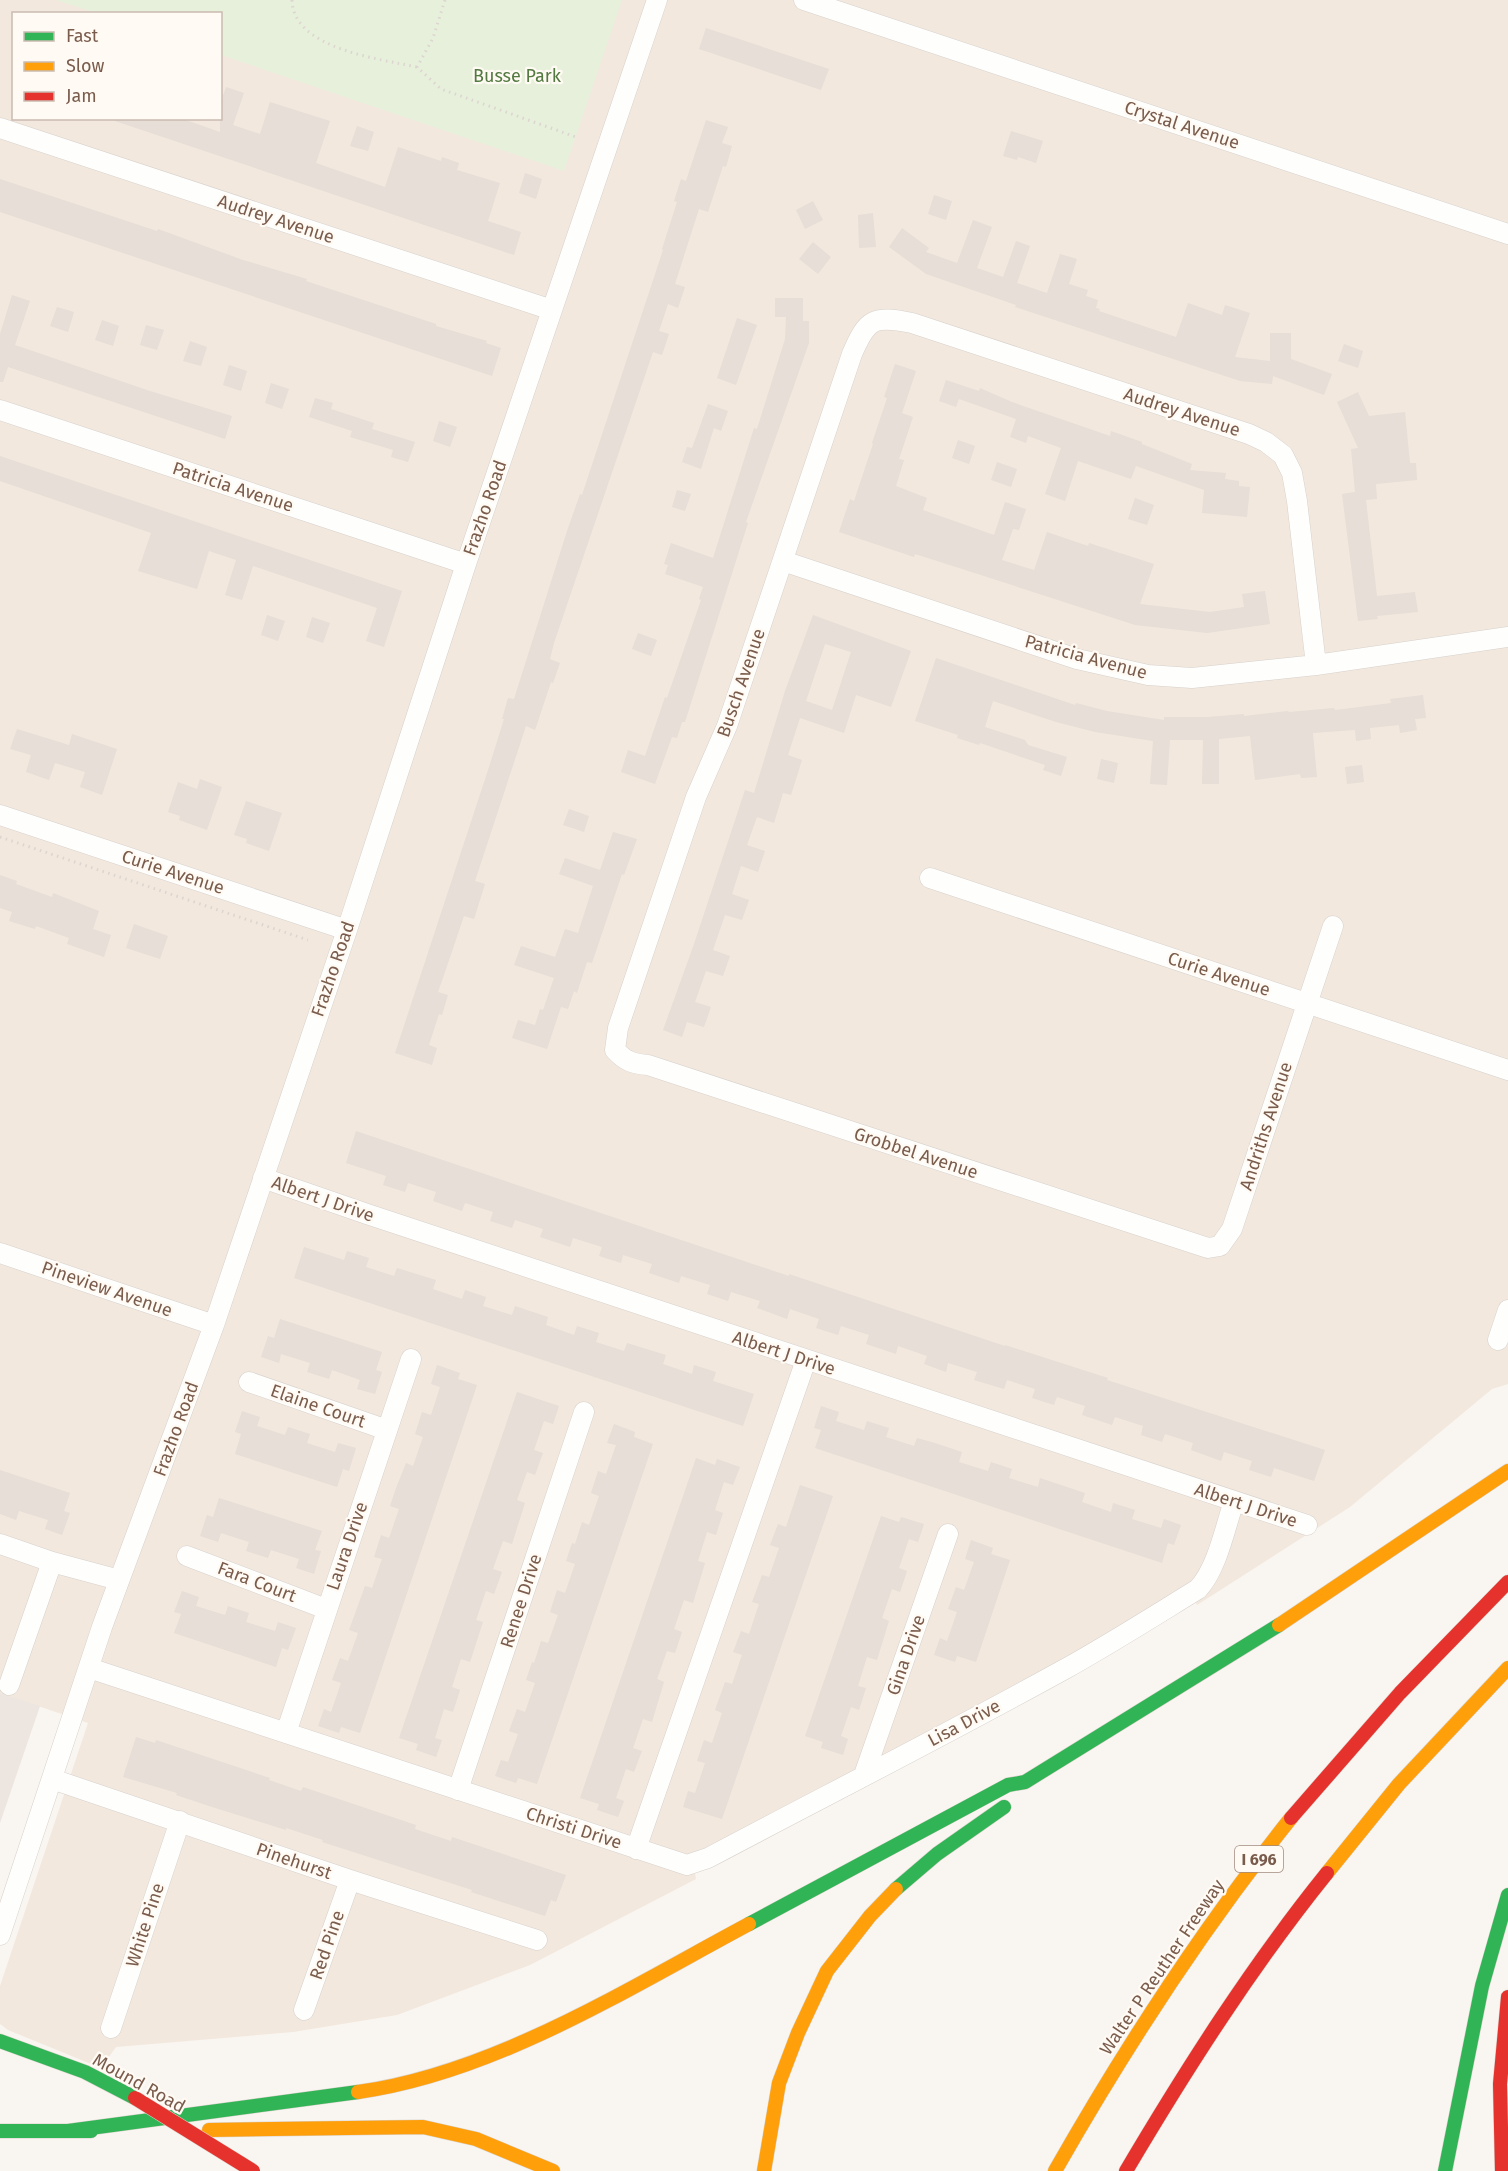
<svg xmlns="http://www.w3.org/2000/svg" width="1508" height="2171" font-family="'Fira Sans',sans-serif">
  <style>
    .residential { fill: #f2e8de; fill-rule: evenodd }
    .industrial { fill: #ede5e0 }
    .green { fill: #e7f0db }
    .building { fill: #e6ded7; fill-rule: evenodd }
    .lines { fill: none; stroke-linecap: round; stroke-linejoin: round }
    .street-casing { stroke: #d7d1cb; stroke-width: 21 }
    .fast-casing { stroke: #d9d2cb; stroke-width: 15 }
    .slow-casing { stroke: #d9d2cb; stroke-width: 15 }
    .jam-casing { stroke: #d9d2cb; stroke-width: 15 }
    .path { stroke: #dcd5d0; stroke-width: 3; stroke-dasharray: 1.5 4.5; stroke-linecap: butt }
    .street { stroke: #fefefd; stroke-width: 20 }
    .fast { stroke: #30b455; stroke-width: 14 }
    .slow { stroke: #ff9f0a; stroke-width: 14 }
    .jam { stroke: #e5322d; stroke-width: 14 }
    .jam-bridge-casing { stroke: #d9d2cb; stroke-width: 15; stroke-linecap: butt }
    .jam-bridge { stroke: #e5322d; stroke-width: 14 }
    .labels { text-anchor: middle; dominant-baseline: central; stroke-width: 4.5; stroke-linejoin: round; paint-order: stroke }
    .shield { fill: #fffaf3; stroke: #a28b7f; stroke-width: 1.5 }
    .shield-label { font-size: 16px; font-weight: bold; fill: #7a5c4d }
    .park-label { font-size: 18px; fill: #537a41; stroke: #fffaf3 }
    .street-label { font-size: 18px; fill: #7a5c4d; stroke: #fffaf3 }
  </style>
  <rect width="100%" height="100%" fill="#f9f5f0"/>
  <!-- residential -->
  <path class="residential" d="M0,0H1508V1384L1492,1389L1350,1507L1197,1605L1189,1587L992,1700L692,1857L696,1879L530,1965L397,2015L293,2032L116,2047L101,2068L8,2030L0,2024V1986L88,1723L0,1693ZM14,14H220V118H14Z"/>
  <!-- industrial -->
  <path class="industrial" d="M0,1693L40,1706L0,1823Z"/>
  <!-- green -->
  <path class="green" d="M56,0H622L564,171L221,55L220,14L96,13Z"/>
  <!-- building -->
  <path class="building" d="M706,28L829,69L821,90L699,49Z
    M226,87L244,93L233,125L260,134L270,102L330,121L316,163L385,187L398,147L441,161L442,157L459,163L457,170L500,183L488,221L521,232L514,255L115,121V118H180L220,132V104Z
    M706,120L728,127L722,143L732,146L726,167L723,166L708,212L699,209L675,284L685,287L678,308L668,304L659,331L669,334L662,355L653,352L554,643L550,659L560,663L553,683L551,682L535,730L526,726L475,881L485,884L474,919L464,916L444,975L438,992L448,995L442,1015L439,1014L429,1045L437,1048L432,1065L395,1053L489,767L504,719H502L508,698L514,699L567,531L580,494L582,495L663,250L662,249L677,202L674,201L681,179L686,181Z
    M357,126L374,132L368,151L350,146Z
    M1011,131L1043,141L1036,163L1018,157L1017,160L1003,156Z
    M525,173L542,179L536,199L519,193Z
    M0,179L157,231L158,229L243,260L307,279L306,281L436,324V326L487,341L486,343L501,348L492,376L0,212Z
    M934,195L952,201L946,220L928,214Z
    M813,201L823,220L805,229L796,210Z
    M873,213L876,247L859,248L858,215Z
    M973,220L992,227L977,268L1003,277L1016,241L1030,246L1017,283L1047,293L1060,254L1077,259L1069,284L1088,290L1086,296L1098,300L1096,308L1100,309L1099,311L1176,337L1188,303L1222,315L1225,305L1250,313L1235,357L1270,361V333H1291V359L1332,374L1324,395L1273,376L1272,384L1240,381L1015,307L1016,305L926,274L889,247L902,228L929,248L926,252L957,263Z
    M813,242L831,257L818,274L799,259Z
    M12,295L30,301L15,345L150,391L232,416L225,439L8,367L3,382H0V334Z
    M775,298H803V321H809V343L746,522L748,523L685,722H682L677,738L672,737L655,784L621,772L628,750L645,756L665,697L667,698L701,600L699,599L703,587L665,574L668,565L664,564L671,543L713,558L754,428L757,429L785,339L786,317H775Z
    M57,307L74,312L68,332L50,326Z
    M737,318L757,325L736,385L717,378Z
    M102,320L119,326L113,346L95,340Z
    M146,325L164,330L157,350L140,345Z
    M190,341L207,347L201,366L183,361Z
    M1344,344L1363,351L1358,368L1338,361Z
    M895,364L916,371L902,413L913,417L899,459L904,460L896,486L927,498L923,510L994,535L1005,502L1026,509L1019,530L1013,529L1002,560L1034,570L1047,532L1088,546L1089,543L1154,564L1140,604L1210,612L1244,607L1242,594L1265,591L1270,624L1207,633L1135,625L956,567L915,554L914,557L839,532L850,499L854,501L873,444L872,443L887,398L884,397Z
    M229,365L247,371L241,391L223,385Z
    M946,380L979,391L980,388L1012,402L1110,436L1111,431L1142,442V444L1192,464L1190,470L1226,473L1225,479L1239,481V486L1250,487L1247,517L1202,513L1204,490L1136,466L1131,479L1078,461L1065,501L1045,494L1061,448L1028,436L1026,443L1010,437L1016,419L959,399L956,407L939,401Z
    M271,383L289,389L282,409L265,403Z
    M1358,392L1369,416L1405,412L1410,463H1416L1417,480L1376,484L1377,499L1366,500L1377,596L1415,592L1418,612L1377,616L1378,619L1358,621L1342,494L1355,492L1351,449L1358,448L1337,402Z
    M315,398L333,403L331,409L374,423L372,429L415,442L408,462L391,457L393,450L350,437L352,431L309,417Z
    M708,404L728,411L721,431L714,428L701,469L682,462L687,447L692,448Z
    M439,421L457,427L450,447L433,441Z
    M958,440L975,446L969,464L952,458Z
    M0,456L402,591L384,647L366,641L377,608L253,566L242,600L225,595L236,560L209,551L197,589L138,571L151,533L0,481Z
    M997,462L1017,469L1011,487L991,480Z
    M677,490L691,494L685,511L672,507Z
    M1135,498L1154,505L1147,525L1128,519Z
    M267,615L285,621L278,641L261,635Z
    M813,615L911,651L891,707L856,695L844,733L800,718L788,755L802,760L791,795L783,793L774,823L757,817L747,845L765,851L758,872L741,866L732,894L749,900L742,920L725,915L713,950L730,956L723,976L706,971L695,1002L711,1007L704,1027L687,1022L682,1037L663,1030L694,944L745,790L754,793L785,691ZM825,644L851,652L832,710L806,701Z
    M312,617L330,623L323,643L306,637Z
    M638,633L657,640L651,656L632,649Z
    M936,658L1075,705L1076,703L1107,711L1164,720V717H1208L1244,714V716L1288,711L1289,712L1334,708L1335,710L1391,703L1390,699L1423,695L1426,718L1415,719L1417,730L1400,733L1399,725L1370,728L1371,739L1356,741L1355,730L1313,733L1317,777L1301,778L1300,774L1255,780L1250,736L1219,739V784H1202L1203,740H1170L1167,785L1150,784L1153,741L1095,732L1056,722L993,701L985,727L1025,740L1028,745L1067,757L1061,776L1043,770L1045,765L980,743L979,745L957,738L958,735L915,721Z
    M17,729L69,745L72,734L117,749L102,795L80,787L85,772L55,763L49,780L26,772L31,755L10,749Z
    M1101,759L1118,763L1114,783L1097,779Z
    M1362,765L1364,782L1347,784L1345,767Z
    M200,779L222,787L207,830L179,820L180,816L168,812L178,782L197,789Z
    M246,801L282,813L269,851L246,843L247,839L234,835Z
    M569,809L589,816L584,832L563,825Z
    M613,832L637,839L624,875L622,874L592,963L587,962L577,993L574,991L568,1009L561,1007L547,1049L512,1038L518,1020L535,1025L540,1009L543,1010L554,978L514,965L521,946L555,957L565,929L578,933L593,886L559,874L565,858L600,870Z
    M0,875L17,881L16,884L52,897L53,893L99,911L93,929L111,935L104,957L67,944L69,938L36,926L35,929L9,921L12,912L0,908Z
    M134,924L168,936L160,959L126,948Z
    M356,1131L789,1276V1274L1005,1346V1345L1108,1378L1107,1380L1325,1450L1314,1481L1274,1468L1271,1477L1249,1470L1252,1461L1224,1452L1221,1461L1191,1450L1193,1443L1165,1434L1162,1442L1141,1435L1143,1426L1115,1417L1112,1425L1082,1415L1085,1406L1057,1397L1054,1405L1032,1398L1035,1389L1007,1380L1004,1389L974,1380L977,1372L948,1363L946,1372L924,1364L927,1356L898,1346L896,1354L866,1344L869,1335L841,1326L838,1335L816,1328L819,1319L790,1309L787,1319L757,1308L760,1301L731,1292L728,1301L707,1294L710,1285L681,1276L679,1283L649,1273L652,1264L623,1255L621,1263L599,1256L602,1247L573,1238L570,1247L540,1237L543,1229L515,1220L512,1228L490,1221L493,1212L465,1203L462,1211L433,1201L436,1192L408,1183L405,1192L383,1185L386,1176L346,1163Z
    M304,1247L344,1260L347,1251L369,1258L366,1267L394,1276L397,1268L436,1280L433,1289L462,1299L465,1290L486,1297L483,1306L512,1315L515,1306L548,1317L546,1325L574,1335L577,1326L599,1333L596,1342L624,1351L627,1343L666,1355L663,1364L692,1374L694,1365L716,1372L713,1381L754,1394L743,1426L294,1278Z
    M280,1319L382,1352L376,1370L382,1372L375,1394L357,1389L360,1380L332,1370L329,1379L307,1372L310,1363L281,1354L279,1363L261,1357L268,1336L274,1338Z
    M437,1365L460,1373L458,1379L477,1385L360,1733L341,1727L339,1733L318,1726L324,1709L331,1712L341,1683L332,1680L340,1658L348,1661L358,1633L349,1630L365,1586L372,1588L382,1559L374,1557L381,1535L389,1538L399,1509L390,1506L396,1488L406,1463L413,1466L423,1437L415,1434L422,1412L431,1415L440,1387L431,1384Z
    M517,1392L559,1406L553,1424L544,1421L534,1450L543,1453L535,1475L527,1472L517,1500L525,1503L518,1525L512,1544L503,1541L493,1569L502,1572L494,1594L486,1591L476,1620L483,1622L470,1662L461,1659L452,1687L460,1690L453,1712L444,1709L435,1738L442,1740L436,1757L416,1750L418,1744L399,1738Z
    M821,1406L839,1412L836,1421L864,1430L867,1421L889,1428L886,1437L914,1446L917,1438L935,1443L962,1452L959,1462L988,1471L991,1462L1012,1469L1009,1478L1038,1487L1040,1478L1085,1493L1082,1502L1111,1512L1113,1503L1135,1510L1132,1519L1161,1528L1164,1519L1181,1525L1174,1545L1168,1543L1162,1563L815,1448L821,1430L814,1428Z
    M242,1411L260,1417L257,1426L285,1435L288,1427L310,1434L307,1443L335,1452L338,1443L356,1448L349,1471L343,1469L337,1487L235,1454L241,1434L235,1432Z
    M614,1424L635,1432L634,1437L653,1444L537,1784L518,1778L516,1783L495,1776L501,1760L508,1762L518,1734L509,1731L517,1709L525,1712L535,1683L526,1680L532,1662L534,1663L541,1641L548,1643L558,1615L550,1612L557,1590L565,1593L575,1564L566,1561L572,1543L575,1544L582,1522L589,1525L599,1496L591,1493L598,1471L606,1474L616,1445L607,1443Z
    M696,1458L715,1465L717,1459L740,1467L733,1485L724,1482L715,1510L723,1513L716,1535L707,1532L698,1561L705,1563L693,1603L684,1600L674,1629L682,1632L675,1653L667,1651L657,1679L664,1682L652,1722L643,1719L633,1748L642,1751L634,1772L626,1769L616,1798L624,1801L618,1817L597,1810L599,1804L580,1798Z
    M0,1470L70,1493L64,1511L70,1513L62,1535L45,1529L48,1520L19,1511L16,1520L0,1514Z
    M800,1485L833,1496L722,1819L683,1807L688,1791L695,1793L705,1763L697,1761L704,1740L712,1743L722,1713L715,1710L725,1682L732,1684L742,1655L733,1652L741,1631L749,1634L759,1604L752,1602L762,1575L769,1577L779,1548L770,1545L778,1524L786,1527Z
    M219,1498L322,1531L315,1550L321,1551L314,1574L296,1568L299,1559L271,1550L268,1558L246,1551L249,1542L221,1533L218,1542L200,1536L207,1515L213,1517Z
    M881,1516L899,1522L901,1517L924,1524L918,1542L909,1539L899,1568L907,1571L900,1592L892,1589L882,1618L889,1621L877,1660L867,1657L858,1686L866,1688L859,1710L851,1707L841,1736L848,1739L843,1755L821,1748L823,1742L805,1736Z
    M971,1540L993,1548L991,1554L1010,1560L976,1662L957,1656L955,1662L934,1655L940,1638L947,1641L957,1612L948,1609L956,1587L964,1590L974,1562L965,1559Z
    M182,1591L199,1597L196,1606L225,1615L228,1606L249,1613L246,1622L275,1631L278,1622L296,1628L288,1650L282,1648L276,1667L174,1633L181,1614L174,1612Z
    M136,1737L155,1743L156,1740L270,1778L269,1780L301,1791L303,1787L416,1825L415,1829L451,1841L452,1837L566,1875L556,1902L551,1900L545,1916L471,1892L472,1890L322,1842L323,1840L286,1828V1830L209,1806L176,1795L177,1793L123,1777Z"/>
  <g class="lines">
    <defs>
      <path id="street" d="M804,0L1508,234
        M0,128L552,310
        M0,410L466,564
        M783,561L1077,659L1148,675L1192,678L1316,665L1508,637
        M1316,665L1297,501L1292,473L1283,455L1266,442L1249,434L912,323C873,315 867,319 852,354L727,726L696,797L618,1028L615,1050C625,1061 633,1064 648,1065L1208,1248L1220,1246L1232,1229L1333,926
        M0,815L347,930
        M930,878L1508,1070
        M263,1178L367,1214L1307,1525
        M0,1253L214,1325
        M1498,1340L1508,1310
        M249,1382L387,1430
        M0,1544L52,1562L119,1580
        M187,1556L326,1609
        M89,1668L687,1865L708,1858C827,1795 947,1734 1065,1669C1110,1644 1154,1616 1198,1589C1217,1569 1225,1528 1234,1501
        M9,1685L52,1562
        M286,1733L411,1359
        M864,1775L948,1534
        M52,1779L350,1880L537,1940
        M458,1790L584,1412
        M636,1849L806,1360
        M0,1935L102,1627L214,1325L347,930L466,564L657,0
        M304,2010L350,1880
        M111,2028L180,1821"/>
      <path id="fast" d="M896,1889L937,1854L1004,1807
        M749,1924L1008,1785L1025,1782L1279,1625
        M0,2041L85,2072L135,2098
        M0,2131H91
        M68,2131L358,2092
        M1445,2171L1482,1986L1508,1895"/>
      <path id="slow" d="M1279,1625L1508,1471
        M1327,1873L1399,1784L1508,1668
        M358,2092C495,2073 629,1988 749,1924
        M209,2130L423,2127L476,2139L553,2171
        M764,2171L779,2083L798,2033L827,1971L870,1916L896,1889
        M1055,2171C1125,2048 1202,1929 1291,1818"/>
      <path id="jam" d="M1291,1818L1400,1693L1508,1582
        M1126,2171C1187,2068 1252,1966 1327,1873
        M1502,2171L1500,2084L1508,1997"/>
    </defs>
    <!-- street casing -->
    <use href="#street" class="street-casing"/>
    <!-- fast casing -->
    <use href="#fast" class="fast-casing"/>
    <!-- slow casing -->
    <use href="#slow" class="slow-casing"/>
    <!-- jam casing -->
    <use href="#jam" class="jam-casing"/>
    <!-- path -->
    <path class="path" d="M292,0C293,49 380,59 417,67
      M445,0L433,38L417,67L441,89L576,137
      M0,837L308,940"/>
    <!-- street -->
    <use href="#street" class="street"/>
    <!-- fast -->
    <use href="#fast" class="fast"/>
    <!-- slow -->
    <use href="#slow" class="slow"/>
    <!-- jam -->
    <use href="#jam" class="jam"/>
    <defs>
      <path id="jam-bridge" d="M135,2098L253,2171"/>
    </defs>
    <!-- jam-bridge casing -->
    <use href="#jam-bridge" class="jam-bridge-casing"/>
    <!-- jam-bridge -->
    <use href="#jam-bridge" class="jam-bridge"/>
  </g>
  <g class="labels">
    <!-- shield labels -->
    <rect class="shield" x="1235" y="1846" width="48" height="26" rx="4.5"/>
    <g class="shield-label">
      <text x="1259" y="1859">I 696</text>
    </g>
    <!-- park labels -->
    <g class="park-label">
      <text x="517" y="76">Busse Park</text>
    </g>
    <!-- street labels -->
    <g class="street-label">
      <text transform="translate(1182 125) rotate(18)">Crystal Avenue</text>
      <text transform="translate(276 219) rotate(18)">Audrey Avenue</text>
      <text transform="translate(1182 412) rotate(18)">Audrey Avenue</text>
      <text transform="translate(233 487) rotate(18)">Patricia Avenue</text>
      <text transform="translate(485 508) rotate(-71)">Frazho Road</text>
      <text transform="translate(1086 657) rotate(15)">Patricia Avenue</text>
      <text transform="translate(741 683) rotate(-71)">Busch Avenue</text>
      <text transform="translate(173 872) rotate(18)">Curie Avenue</text>
      <text transform="translate(333 969) rotate(-71)">Frazho Road</text>
      <text transform="translate(1219 974) rotate(18)">Curie Avenue</text>
      <text transform="translate(1266 1126) rotate(-72)">Andriths Avenue</text>
      <text transform="translate(916 1153) rotate(18)">Grobbel Avenue</text>
      <text transform="translate(323 1199) rotate(19)">Albert J Drive</text>
      <text transform="translate(107 1289) rotate(19)">Pineview Avenue</text>
      <text transform="translate(784 1353) rotate(18)">Albert J Drive</text>
      <text transform="translate(318 1406) rotate(19)">Elaine Court</text>
      <text transform="translate(176 1429) rotate(-70)">Frazho Road</text>
      <text transform="translate(1246 1505) rotate(18)">Albert J Drive</text>
      <text transform="translate(347 1546) rotate(-71)">Laura Drive</text>
      <text transform="translate(257 1582) rotate(21)">Fara Court</text>
      <text transform="translate(521 1601) rotate(-72)">Renee Drive</text>
      <text transform="translate(906 1655) rotate(-71)">Gina Drive</text>
      <text transform="translate(964 1723) rotate(-28)">Lisa Drive</text>
      <text transform="translate(574 1828) rotate(18)">Christi Drive</text>
      <text transform="translate(294 1861) rotate(19)">Pinehurst</text>
      <text transform="translate(145 1925) rotate(-72)">White Pine</text>
      <text transform="translate(327 1945) rotate(-71)">Red Pine</text>
      <text transform="translate(1162 1967) rotate(-56)">Walter P Reuther Freeway</text>
      <text transform="translate(139 2083) rotate(29)">Mound Road</text>
    </g>
  </g>
  <!-- legend -->
  <rect x="12" y="12" width="210" height="108" fill="#fffaf3" stroke="#cabbb1" stroke-width="1.5"/>
  <rect x="24" y="32" width="30" height="9" fill="#30b455" stroke="#cabbb1" stroke-width="1.5"/>
  <text x="66" y="42" font-size="18" fill="#7a5c4d">Fast</text>
  <rect x="24" y="62" width="30" height="9" fill="#ff9f0a" stroke="#cabbb1" stroke-width="1.5"/>
  <text x="66" y="72" font-size="18" fill="#7a5c4d">Slow</text>
  <rect x="24" y="92" width="30" height="9" fill="#e5322d" stroke="#cabbb1" stroke-width="1.5"/>
  <text x="66" y="102" font-size="18" fill="#7a5c4d">Jam</text>
</svg>
